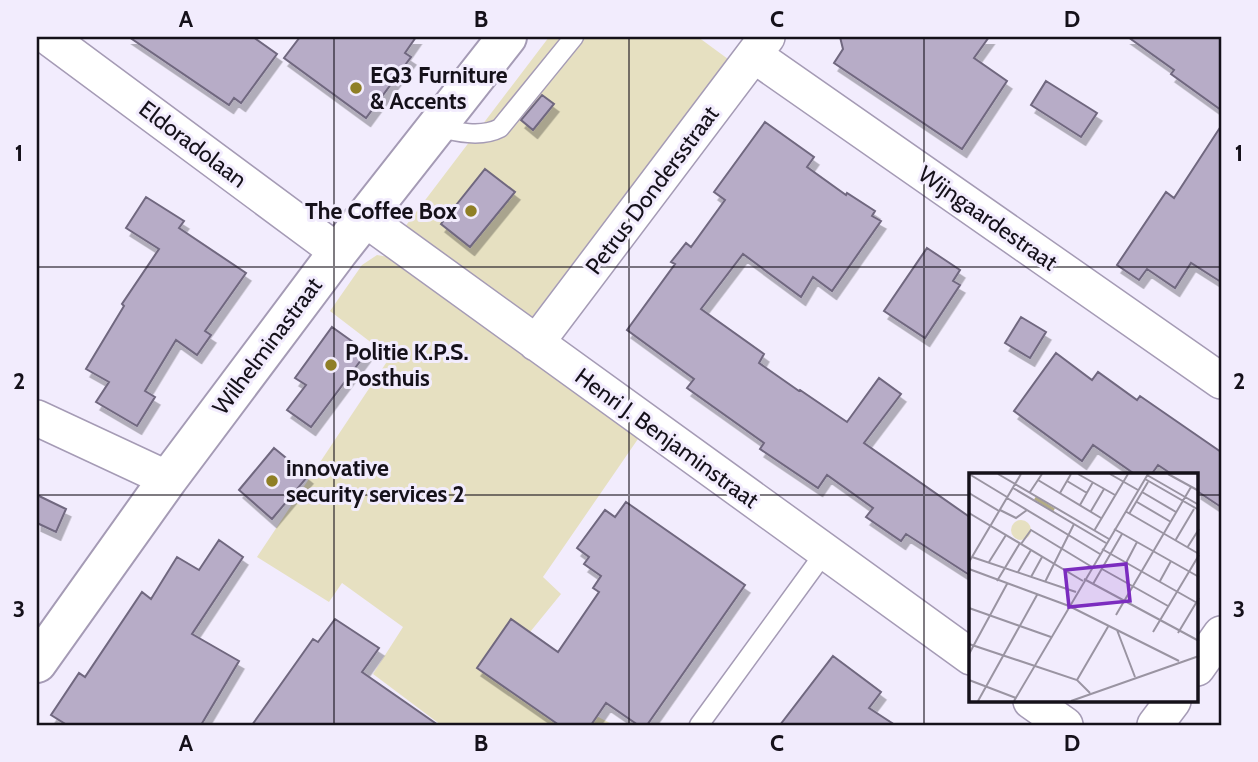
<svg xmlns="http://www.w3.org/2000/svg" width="1258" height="762" font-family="Cabin,sans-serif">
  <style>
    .green { fill: #e6e0c1 }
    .building { fill: #b7acc7; stroke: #70677f; stroke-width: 2; filter: url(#shadow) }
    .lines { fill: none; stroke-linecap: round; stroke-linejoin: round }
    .lane-casing { stroke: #a59bb5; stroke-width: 21 }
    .street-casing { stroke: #a59bb5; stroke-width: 38 }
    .secondary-casing { stroke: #a59bb5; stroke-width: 42 }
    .lane { stroke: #fff; stroke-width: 18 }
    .street { stroke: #fff; stroke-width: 35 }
    .secondary { stroke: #fff; stroke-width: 38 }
    .grid { fill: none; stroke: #15111a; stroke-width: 2; stroke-opacity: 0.55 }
    .poi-dot { fill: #8f7f26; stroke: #f2ecfd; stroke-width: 2.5 }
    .labels { text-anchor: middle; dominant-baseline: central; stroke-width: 6; stroke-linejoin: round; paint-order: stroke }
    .poi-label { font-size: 23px; font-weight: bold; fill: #15111a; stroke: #f2ecfd; text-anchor: start }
    .street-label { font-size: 23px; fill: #15111a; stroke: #f2ecfd }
    .inset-river { fill: none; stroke: #b3ac86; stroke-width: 3.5 }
    .inset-road { fill: none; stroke: #9a94a2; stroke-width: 2 }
    .view { fill: #7b2cbf; fill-opacity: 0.15; stroke: #7b2cbf; stroke-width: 3.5 }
    .inset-edge { fill: none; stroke: #15111a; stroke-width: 3.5 }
    .neatline { fill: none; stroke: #15111a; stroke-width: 2.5 }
    .grid-label { font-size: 23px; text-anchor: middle; font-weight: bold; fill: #15111a }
  </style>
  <defs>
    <filter id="shadow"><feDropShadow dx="4.5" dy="8" stdDeviation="0" flood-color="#0004"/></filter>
  </defs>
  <rect width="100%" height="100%" fill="#f2ecfd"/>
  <!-- green -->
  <path class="green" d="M549,37H698L728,59L529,321L404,228Z
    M377,255L395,258L640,436L543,577L561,594L526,637L547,691L614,725H441L373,674L403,627L342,583L329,602L257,557L390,357L330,311L362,265Z"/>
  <!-- building -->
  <path class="building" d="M129,37H253L277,54L241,103L234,98L229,105Z
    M300,37H416L405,53L411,57L366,118L284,58Z
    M840,37H989L974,58L1007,81L962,149L834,63L843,49Z
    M1128,37H1221V110L1171,74L1174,70Z
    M1046,81L1097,113L1081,137L1031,105Z
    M542,95L554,104L533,130L521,120Z
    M765,122L814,157L807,167L846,195L847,193L875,211L872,216L881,221L832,291L813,277L801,297L743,254L701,309L764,354L759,363L799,391L800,390L847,422L879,378L901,394L864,443L971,518V576L906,534L901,541L866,517L873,508L827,475L818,488L760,449L764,443L687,388L694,379L627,330L675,264L671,262L686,243L691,247L725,200L714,192Z
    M1221,126V282L1191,263L1175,288L1147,269L1139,280L1117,265L1166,192L1174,198Z
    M485,169L515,192L470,247L441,224Z
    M146,197L184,221L179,228L246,273L205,331L211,335L197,355L176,340L145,391L155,397L137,426L96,402L109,382L86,369L124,306L122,304L159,249L126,228Z
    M927,248L960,270L953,281L960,285L925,338L884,311Z
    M1021,317L1046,332L1030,358L1005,343Z
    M332,327L367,352L311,427L287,410L306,385L295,378Z
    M1056,353L1092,380L1098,372L1137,400L1140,396L1221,452V507L1197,491V475H1173L1158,465L1151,475H1136L1093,445L1082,461L1014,411Z
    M274,448L308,476L272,519L239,490Z
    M37,495L66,509L56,532L37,523Z
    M626,502L745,585L647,725H638L606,703L591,725H559L477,668L511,619L558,652L599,592L593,588L601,576L584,564L589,557L577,548L605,510L615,517Z
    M219,540L243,557L192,634L239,661L201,725H67L51,715L79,673L85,677L142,592L151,599L177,557L199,570Z
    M335,619L379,648L362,672L438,725H252L313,639L318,642Z
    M833,656L881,692L869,708L895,725H780Z"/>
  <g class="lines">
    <defs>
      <path id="lane" d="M436,127C456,132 481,138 500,128L574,37
        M699,725L825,552"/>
      <path id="street" d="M48,37L338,252
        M754,55L1221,381
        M364,218L971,657
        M536,343L767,37
        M37,418L168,479
        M1197,668L1221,634
        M1031,701L1065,725
        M1155,725L1173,701"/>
      <path id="secondary" d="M37,663L168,479L338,252L507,37"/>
    </defs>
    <!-- lane casing -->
    <use href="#lane" class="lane-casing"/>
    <!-- street casing -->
    <use href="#street" class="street-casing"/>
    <!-- secondary casing -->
    <use href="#secondary" class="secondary-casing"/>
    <!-- lane -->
    <use href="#lane" class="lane"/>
    <!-- street -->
    <use href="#street" class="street"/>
    <!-- secondary -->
    <use href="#secondary" class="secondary"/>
  </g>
  <!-- grid -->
  <path class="grid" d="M334,37V725M629,37V725M924,37V725M37,267H1221M37,495H971M1197,495H1221"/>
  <!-- markers -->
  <g class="poi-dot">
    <circle cx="356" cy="88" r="7"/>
    <circle cx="471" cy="211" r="7"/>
    <circle cx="331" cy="365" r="7"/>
    <circle cx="272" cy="481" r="7"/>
  </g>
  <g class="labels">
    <!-- poi labels -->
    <g class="poi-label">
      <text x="370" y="75">EQ3 Furniture<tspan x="370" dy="26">&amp; Accents</tspan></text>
      <text x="457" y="211" text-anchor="end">The Coffee Box</text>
      <text x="345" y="352">Politie K.P.S.<tspan x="345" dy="26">Posthuis</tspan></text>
      <text x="286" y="468">innovative<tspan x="286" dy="26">security services 2</tspan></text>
    </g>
    <!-- street labels -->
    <g class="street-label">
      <text transform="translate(193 144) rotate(37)">Eldoradolaan</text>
      <text transform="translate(652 190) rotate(-53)">Petrus Dondersstraat</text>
      <text transform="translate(988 218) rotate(35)">Wijngaardestraat</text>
      <text transform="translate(267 346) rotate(-53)">Wilhelminastraat</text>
      <text transform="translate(667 438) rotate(36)">Henri J. Benjaminstraat</text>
    </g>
  </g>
  <!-- overview -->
  <g transform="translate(969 473)">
    <rect width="229" height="229" fill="#f2ecfd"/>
    <path d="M42 57a10 10 0 1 1 20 0a10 10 0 1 1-20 0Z" fill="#e6e0c1"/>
    <path class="inset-river" d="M66,25L85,37"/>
    <path class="inset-road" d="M0,1L38,24M29,1L140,66M109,1L146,22M141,1L169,17M199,1L230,18M178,2L230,32M176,6L230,37M69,7L132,45M98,8L118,20M44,15L137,70M61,19L73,1M173,19L207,39M0,20L30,38M91,20L102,1M38,25L131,81M168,29L202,49M111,32L124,9M31,37L47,45L58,37M122,38L135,16M156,38L230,81M0,40L114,108M160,41L179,9M145,56L230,104M125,58L159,1M206,68L225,36M52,71L62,57L123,94M218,75L230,56M133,76L230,131M3,84L107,119M0,89L52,1M20,89L37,62M157,90L168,69M0,96L100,133L210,188M133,96L199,133M49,99L62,77M62,104L73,84M115,106L230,168M28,108L51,70M191,108L202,88M76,109L105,51M124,111L153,61M0,135L82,164M147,142L222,14M148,157L166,204M184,159L230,82M209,160L230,125M0,171L108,207L121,220M0,181L38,111M0,207L47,225M108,207L140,152M9,228L68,122M45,228L179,1M102,228L230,183"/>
    <path class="view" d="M157,91L161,128L100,134L96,97Z"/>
    <rect width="229" height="229" class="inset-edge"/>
  </g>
  <!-- border -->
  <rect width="1258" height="762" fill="none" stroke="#f2ecfd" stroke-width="77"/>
  <rect x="38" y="38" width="1182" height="686" class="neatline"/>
  <g class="grid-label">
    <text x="186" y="27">A</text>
    <text x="481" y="27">B</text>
    <text x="777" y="27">C</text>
    <text x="1072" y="27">D</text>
    <text x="19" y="161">1</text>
    <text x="1239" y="161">1</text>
    <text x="19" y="389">2</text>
    <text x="1239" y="389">2</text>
    <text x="19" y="617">3</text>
    <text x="1239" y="617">3</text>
    <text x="186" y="751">A</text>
    <text x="481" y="751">B</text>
    <text x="777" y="751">C</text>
    <text x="1072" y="751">D</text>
  </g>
</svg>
